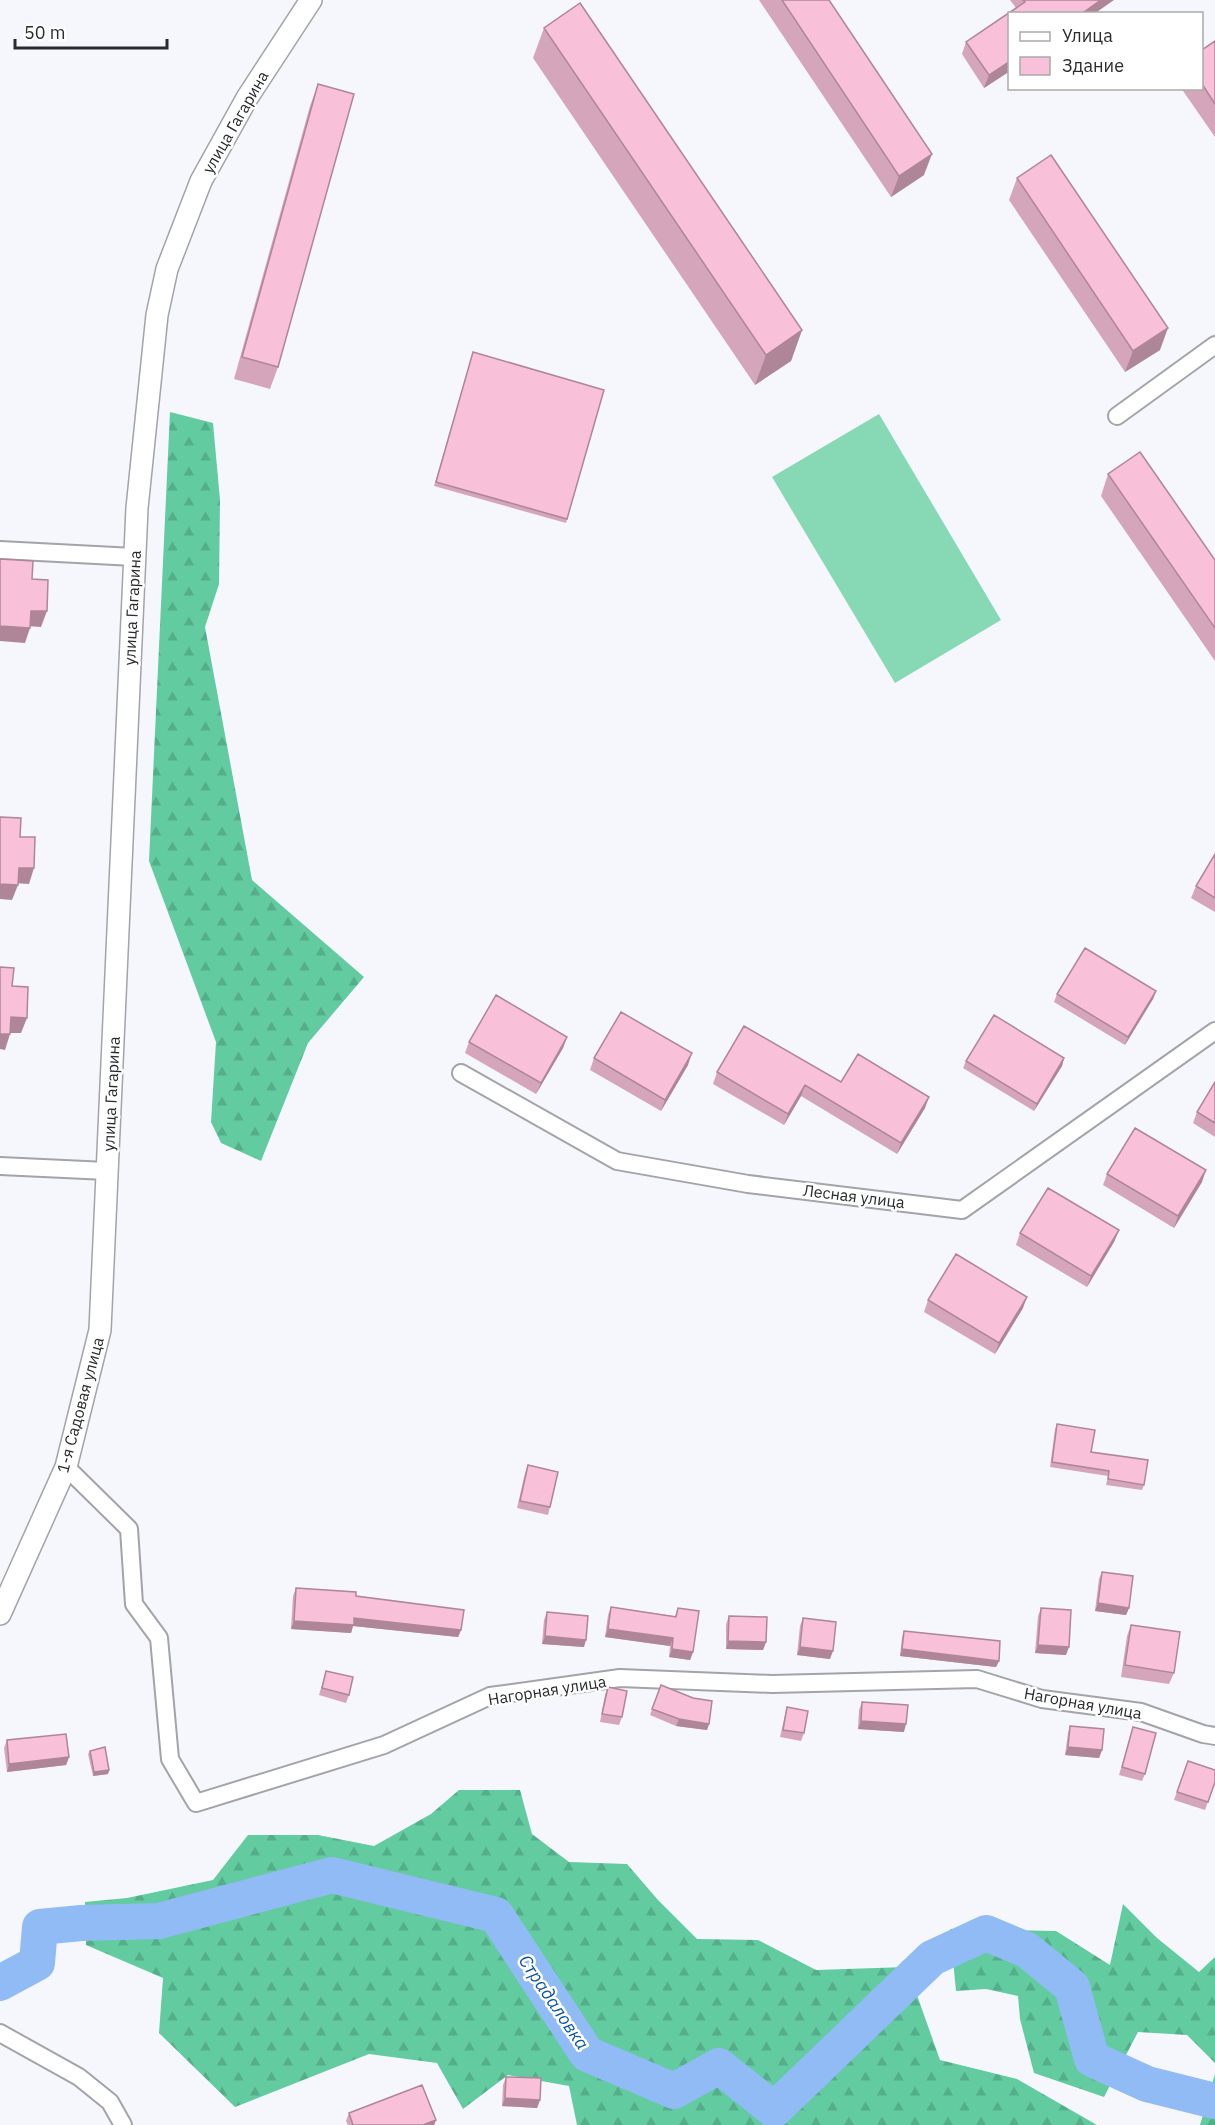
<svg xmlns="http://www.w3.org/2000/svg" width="1215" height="2125" font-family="'IBM Plex Sans',sans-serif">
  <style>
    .grass { fill: #87d8b4 }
    .forest { fill: url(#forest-firs) }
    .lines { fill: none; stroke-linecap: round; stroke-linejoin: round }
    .river { stroke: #91bbf5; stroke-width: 36 }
    .minor-casing { stroke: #a2a4a9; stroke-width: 20 }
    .tertiary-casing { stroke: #a2a4a9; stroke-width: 24 }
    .minor { stroke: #fff; stroke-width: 16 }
    .tertiary { stroke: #fff; stroke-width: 21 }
    .wall { fill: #d5a5bb }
    .shaded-wall { fill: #ae8698 }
    .building { fill: #f8c0d9; stroke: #ae8698; stroke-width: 1.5 }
    .labels { text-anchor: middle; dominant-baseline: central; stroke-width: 5; stroke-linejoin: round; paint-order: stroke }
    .street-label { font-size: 16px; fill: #2a2b2d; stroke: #fff }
    .water-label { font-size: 18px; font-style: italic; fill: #0a55a7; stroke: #fff }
  </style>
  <defs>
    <pattern id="forest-firs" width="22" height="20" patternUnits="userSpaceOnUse" patternTransform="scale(1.5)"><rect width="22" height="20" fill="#62cba0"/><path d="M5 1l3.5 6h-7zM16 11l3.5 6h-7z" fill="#55ae8a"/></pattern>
  </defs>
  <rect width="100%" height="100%" fill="#f5f7fc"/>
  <!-- grass -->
  <path class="grass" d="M879,414L1001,620L895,683L772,477Z"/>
  <!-- forest -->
  <path class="forest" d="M170,412L213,423L220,500L219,584L205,627L252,880L364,977L308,1043L261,1161L221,1143L211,1122L216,1042L149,861Z
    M459,1790H520L532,1834L569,1862L627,1864L658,1900L697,1939L758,1940L816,1970L907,1967L940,2060L1017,2079L1097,2125H577L569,2086L508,2075L463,2109L437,2063L369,2054L235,2107L159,2033L163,1978L86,1945L85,1902L127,1898L213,1880L248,1835H318L374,1846L431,1814Z
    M1123,1904L1157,1938L1199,1972L1215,1957V2063L1187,2035L1138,2032L1104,2097L1034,2073L1020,2019L1018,1996L986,1989L956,1991L950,1929L1056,1931L1110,1965Z
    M1215,2074V2125H1200Z"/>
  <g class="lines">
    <!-- river -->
    <path class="river" d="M0,1983L37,1963L40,1927L81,1923L159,1921L332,1875L496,1915L587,2054L674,2091L719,2066L774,2110L932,1958L986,1933L1027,1950L1072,1987L1092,2059L1147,2084L1215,2101"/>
    <defs>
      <path id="minor" d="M1117,416L1215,345
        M0,550L134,557
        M461,1073L617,1161L748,1184L962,1210L1215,1031
        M0,1166L107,1171
        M66,1467L129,1529L134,1604L159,1638L170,1759L196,1803L384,1745L490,1696L620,1678L772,1684L977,1679L1042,1699L1141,1712L1203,1734L1215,1736
        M0,2033L79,2077L110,2102L123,2125"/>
      <path id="tertiary" d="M0,1614L66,1467L100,1330L137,508L157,315L167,269L201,181L247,98L311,0"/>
    </defs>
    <!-- minor casing -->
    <use href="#minor" class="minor-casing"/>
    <!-- tertiary casing -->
    <use href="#tertiary" class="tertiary-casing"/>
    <!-- minor -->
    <use href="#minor" class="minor"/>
    <!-- tertiary -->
    <use href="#tertiary" class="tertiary"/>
  </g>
  <!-- wall -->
  <path class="wall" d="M759,0H829L924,175L891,197Z
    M1010,0H1114L1010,14V71L984,88L962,54L966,42L1016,8Z
    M544,28L802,330L791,361L755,385L533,58Z
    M1215,41V137L1181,88H1202V50Z
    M318,84L278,367L270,389L234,379L310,106Z
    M1017,178L1160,350L1125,372L1009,200Z
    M473,352L604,390L566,523L434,486Z
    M1108,474L1215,560V661L1101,496Z
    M1215,854V912L1191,898L1196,886Z
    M1156,991L1153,999L1125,1045L1054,1002L1057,994Z
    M567,1037L563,1048L536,1094L465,1053L469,1042Z
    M594,1058L688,1065L661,1111L590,1070Z
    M1064,1058L1062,1066L1034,1111L963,1068L966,1061Z
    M717,1072L841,1082L925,1108L897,1154L801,1096L784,1125L713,1084Z
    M1215,1082V1137L1193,1123L1197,1112Z
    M1107,1174L1202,1182L1174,1228L1103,1185Z
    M1119,1230L1114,1242L1087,1287L1016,1245L1020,1233Z
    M928,1300L1023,1308L995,1354L924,1312Z
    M1057,1424L1091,1452L1144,1485L1142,1490L1106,1485L1108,1476L1050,1467L1055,1429Z
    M528,1465L550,1507L548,1515L517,1508L525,1473Z
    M1102,1572L1129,1608L1126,1615L1095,1611L1099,1579Z
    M296,1588L356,1596L461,1630L458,1637L353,1626L351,1633L291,1629L293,1596Z
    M611,1607L675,1616L678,1608L693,1652L690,1660L669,1657L670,1646L605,1637L608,1615Z
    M1041,1608L1066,1655L1035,1653L1038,1616Z
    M547,1612L584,1647L542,1644L544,1620Z
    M729,1616L766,1642L763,1650L726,1649V1624Z
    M803,1618L830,1659L797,1655L800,1626Z
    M1131,1625L1174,1673L1169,1684L1121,1677L1127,1636Z
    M904,1631L999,1661L996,1667L900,1656L902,1637Z
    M326,1671L349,1695L346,1703L319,1695Z
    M661,1685L709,1724L707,1730L676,1726L650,1715Z
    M608,1687L622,1717L619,1725L600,1722L605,1695Z
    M862,1702L904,1732L858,1729L859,1710Z
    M787,1707L804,1733L801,1741L780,1737L785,1715Z
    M1070,1726L1102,1750L1099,1758L1065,1755L1068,1733Z
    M1133,1727L1145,1774L1142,1781L1119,1775Z
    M7,1740L69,1757L66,1765L7,1772L4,1748Z
    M90,1751L109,1770L108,1774L93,1776L88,1754Z
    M1188,1761L1215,1782L1205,1810L1174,1800Z
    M506,2077L540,2100L537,2108L502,2106L503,2085Z
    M349,2113L436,2120L434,2125H348L346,2121Z"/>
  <!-- shaded-wall -->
  <path class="shaded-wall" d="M1101,0H1114L1094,14H1081Z
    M1010,61V71L984,88L989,75Z
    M932,154L924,175L891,197L899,176Z
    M1168,328L1160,350L1125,372L1133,351Z
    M802,330L791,361L755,385L766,355Z
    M31,611H47L41,627L26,626Z
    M0,626L30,628L25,643L0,641Z
    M19,868H34L29,884L13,883Z
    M0,884L18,885L12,900L0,899Z
    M1156,991L1153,999L1125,1045L1128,1037Z
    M11,1017L27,1018L21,1033H6Z
    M0,1034H10L5,1050L0,1049Z
    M567,1037L563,1048L536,1094L541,1083Z
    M692,1053L688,1065L661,1111L665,1100Z
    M1064,1058L1062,1066L1034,1111L1037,1104Z
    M805,1085L801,1096L784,1125L788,1114Z
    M929,1097L925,1108L897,1154L901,1143Z
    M1206,1170L1202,1182L1174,1228L1178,1216Z
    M1119,1230L1114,1242L1087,1287L1091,1276Z
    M1027,1297L1023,1308L995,1354L999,1343Z
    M1098,1603L1129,1608L1126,1615L1095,1611Z
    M354,1618L461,1630L458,1637L353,1626L351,1633L291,1629L294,1621Z
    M608,1629L673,1638L670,1646L605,1637Z
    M545,1636L586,1640L584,1647L542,1644Z
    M728,1641L766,1642L763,1650L726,1649Z
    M1038,1645L1069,1647L1066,1655L1035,1653Z
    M800,1647L833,1651L830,1659L797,1655Z
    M672,1649L693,1652L690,1660L669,1657Z
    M902,1649L999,1661L996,1667L900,1656Z
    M679,1719L709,1724L707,1730L676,1726Z
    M861,1721L906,1724L904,1732L858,1729Z
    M1068,1747L1102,1750L1099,1758L1065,1755Z
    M69,1757L66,1765L7,1772L9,1764Z
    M109,1770L108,1774L93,1776L94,1772Z
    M505,2098L540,2100L537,2108L502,2106Z
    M436,2120L434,2125H423Z"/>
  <!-- building -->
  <path class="building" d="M782,0H829L932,154L899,176Z
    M1023,0H1101L1081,14H1010V61L989,75L966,42L1025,2Z
    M580,3L802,330L766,355L544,28Z
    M1215,41V104L1202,84V50Z
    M318,84L354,94L278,367L242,357Z
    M1051,155L1168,328L1133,351L1017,178Z
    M473,352L604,390L567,519L436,482Z
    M1140,452L1215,560V628L1108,474Z
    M0,559L33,561L32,579L48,580L47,611H31L30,628L0,626Z
    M0,817L21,818L20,837H35L34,868H19L18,885L0,884Z
    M1215,854V898L1196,886Z
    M1085,948L1156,991L1128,1037L1057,994Z
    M0,967L14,968L12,986L28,987L27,1018L11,1017L10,1034H0Z
    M496,995L567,1037L541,1083L469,1042Z
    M621,1012L692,1053L665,1100L594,1058Z
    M994,1015L1064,1058L1037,1104L966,1061Z
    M744,1026L841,1082L858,1054L929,1097L901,1143L805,1085L788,1114L717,1072Z
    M1215,1082V1123L1197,1112Z
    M1135,1128L1206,1170L1178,1216L1107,1174Z
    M1048,1188L1119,1230L1091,1276L1020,1233Z
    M956,1254L1027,1297L999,1343L928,1300Z
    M1057,1424L1095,1430L1091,1452L1148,1460L1144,1485L1108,1479L1109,1471L1052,1462Z
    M528,1465L558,1472L550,1507L520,1501Z
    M1102,1572L1133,1576L1129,1608L1098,1603Z
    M296,1588L356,1592V1596L464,1610L461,1630L354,1618V1625L294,1621Z
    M611,1607L676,1617L678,1608L699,1611L693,1652L672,1649L673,1638L608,1629Z
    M1041,1608L1071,1610L1069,1647L1038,1645Z
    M547,1612L588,1616L586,1640L545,1636Z
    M729,1616L767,1617L766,1642L728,1641Z
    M803,1618L836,1622L833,1651L800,1647Z
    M1131,1625L1180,1632L1174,1673L1125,1665Z
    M904,1631L1000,1641L999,1661L902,1649Z
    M326,1671L353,1677L349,1695L322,1688Z
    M661,1685L693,1698L712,1701L709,1724L679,1719L652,1709Z
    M608,1687L627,1691L622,1717L602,1714Z
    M862,1702L908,1705L906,1724L861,1721Z
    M787,1707L808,1711L804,1733L783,1730Z
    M1070,1726L1104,1729L1102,1750L1068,1747Z
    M1133,1727L1156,1733L1145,1774L1122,1767Z
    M66,1734L69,1757L9,1764L7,1740Z
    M105,1747L109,1770L94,1772L90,1751Z
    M1188,1761L1215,1770V1782L1208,1802L1177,1792Z
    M506,2077L541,2078L540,2100L505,2098Z
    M422,2085L436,2120L423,2125H353L349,2113Z"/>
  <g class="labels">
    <!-- street labels -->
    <g class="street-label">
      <text transform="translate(235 122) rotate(-60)">улица Гагарина</text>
      <text transform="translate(132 608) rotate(-87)">улица Гагарина</text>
      <text transform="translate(111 1094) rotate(-87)">улица Гагарина</text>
      <text transform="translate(854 1196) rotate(7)">Лесная улица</text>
      <text transform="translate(80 1405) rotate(-75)">1-я Садовая улица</text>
      <text transform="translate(547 1690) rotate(-9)">Нагорная улица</text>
      <text transform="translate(1083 1703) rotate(10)">Нагорная улица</text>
    </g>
    <!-- water labels -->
    <g class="water-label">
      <text transform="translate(554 2002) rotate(56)">Страдаловка</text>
    </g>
  </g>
  <!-- legend -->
  <rect x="1008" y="12" width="195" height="78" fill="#ffffff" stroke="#aaaaab" stroke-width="1.5"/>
  <rect x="1020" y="32" width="30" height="9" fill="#ffffff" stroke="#aaaaab" stroke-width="1.5"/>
  <text x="1062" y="42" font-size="18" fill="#2a2b2d">Улица</text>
  <rect x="1020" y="57" width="30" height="18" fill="#f8c0d9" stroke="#aaaaab" stroke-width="1.5"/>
  <text x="1062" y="72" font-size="18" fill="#2a2b2d">Здание</text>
  <!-- scale -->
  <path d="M15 39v9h152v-9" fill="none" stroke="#2a2b2d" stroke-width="3"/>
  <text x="24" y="39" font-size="18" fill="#2a2b2d" stroke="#ffffff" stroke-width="4.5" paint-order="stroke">50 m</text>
</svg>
